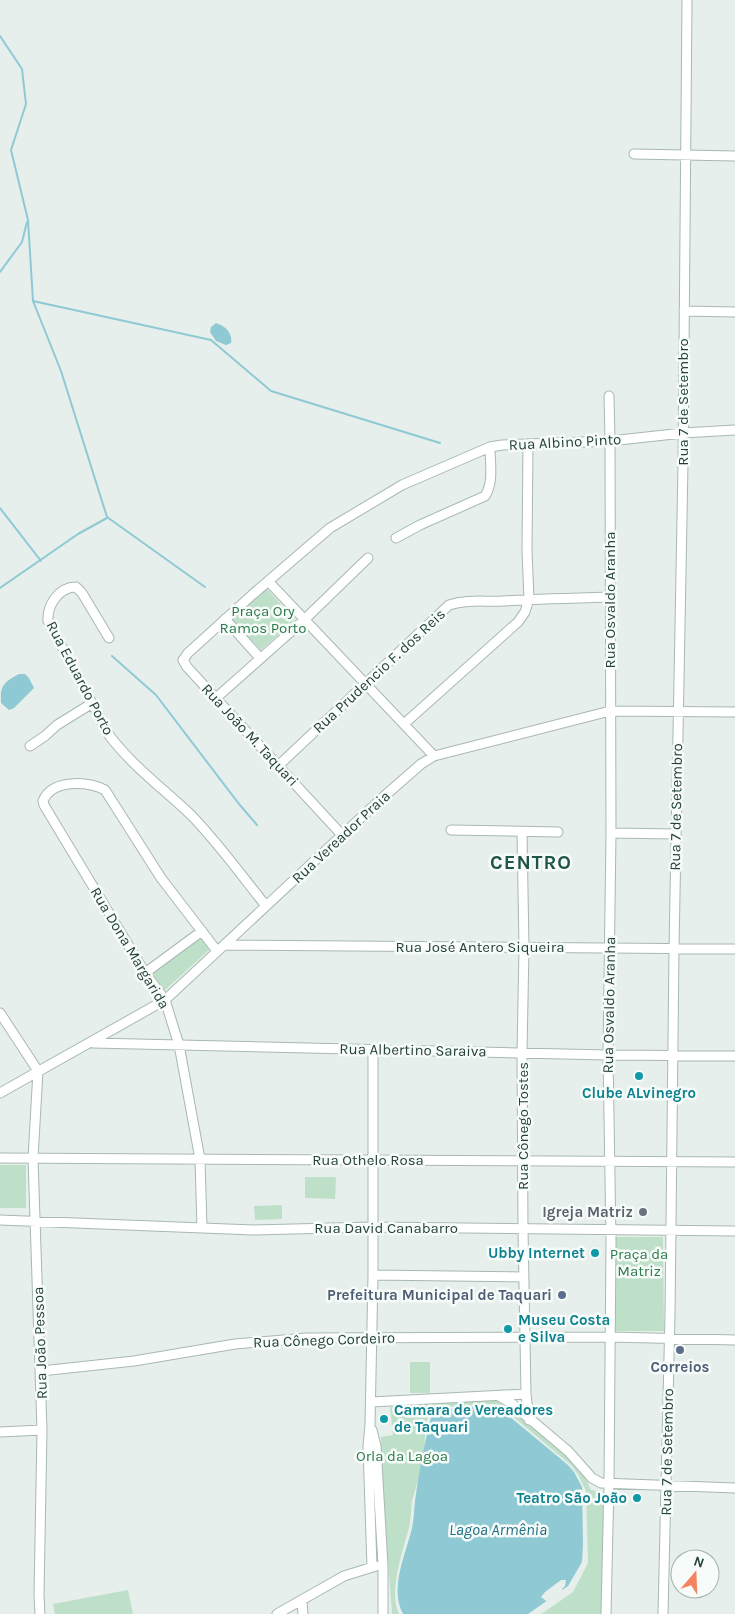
<svg xmlns="http://www.w3.org/2000/svg" width="735" height="1614" font-family="Karla,sans-serif">
  <style>
    .green { fill: #bfe0c8 }
    .water { fill: #8ec9d4 }
    .pier { fill: #e6efeb }
    .lines { fill: none; stroke-linecap: round; stroke-linejoin: round }
    .stream { stroke: #8ec9d4; stroke-width: 2 }
    .minor-casing { stroke: #a8b8b2; stroke-width: 11 }
    .minor { stroke: #fff; stroke-width: 9 }
    .culture-dot { fill: #0f9aa8; stroke: #f7fbf9; stroke-width: 2 }
    .worship-dot { fill: #6b7280; stroke: #f7fbf9; stroke-width: 2 }
    .service-dot { fill: #5c6f8a; stroke: #f7fbf9; stroke-width: 2 }
    .labels { text-anchor: middle; dominant-baseline: central; stroke-width: 5; stroke-linejoin: round; paint-order: stroke }
    .street-label { font-size: 15px; fill: #24423a; stroke: #f7fbf9 }
    .park-label { font-size: 15px; fill: #2d7a4b; stroke: #f7fbf9 }
    .culture-label { font-size: 15px; font-weight: bold; fill: #0d838f; stroke: #f7fbf9; text-anchor: end }
    .worship-label { font-size: 15px; font-weight: bold; fill: #5b616d; stroke: #f7fbf9; text-anchor: end }
    .service-label { font-size: 15px; font-weight: bold; fill: #4e5e75; stroke: #f7fbf9; text-anchor: end }
    .water-label { font-size: 16px; font-style: italic; fill: #1c6f80; stroke: #f7fbf9 }
    .district-label { font-size: 20px; font-weight: bold; letter-spacing: 1px; fill: #1f5548; stroke: #f7fbf9 }
  </style>
  <rect width="100%" height="100%" fill="#e6efeb"/>
  <!-- green -->
  <path class="green" d="M267,589L295,620L261,650L231,619Z
    M202,938L210,949L164,991L151,973Z
    M0,1165H26V1208H0Z
    M305,1177H336L335,1199L305,1198Z
    M282,1205V1219L255,1220L254,1206Z
    M615,1237H663L664,1331H615Z
    M410,1362H430V1393H410Z
    M490,1399L506,1403L573,1460L582,1472L591,1490L603,1492L605,1494L603,1614H541L573,1592L588,1563L586,1491L579,1476L571,1465L499,1405L490,1404L430,1408C424,1426 426,1445 422,1464C420,1477 415,1489 412,1501C411,1510 411,1519 409,1528C403,1550 388,1593 399,1614H392L381,1462V1437L393,1435L390,1407Z
    M128,1590L133,1614H55L53,1604Z"/>
  <!-- water -->
  <path class="water" d="M216,323C225,326 233,333 231,343L226,345L216,341L210,332L211,327Z
    M19,674H25L29,678L34,688L14,708L9,710L1,703C0,685 4,682 19,674Z
    M485,1406L494,1407L504,1412L568,1465L574,1472L582,1487L583,1545L582,1562L568,1586L528,1614H403C389,1588 406,1554 412,1528C414,1519 414,1510 415,1501C419,1471 425,1439 433,1410Z"/>
  <!-- pier -->
  <path class="pier" d="M561,1580H566L565,1586L562,1589L564,1591L554,1598L546,1601L541,1597L545,1592Z"/>
  <g class="lines">
    <!-- stream -->
    <path class="stream" d="M0,36L22,69L26,104L11,150L28,220L33,301L61,371L107,517L205,587
      M0,272L22,242L27,222
      M33,301L211,340L271,391L440,443
      M0,508L41,561
      M0,588L78,534L107,518
      M112,656L156,695L239,804L257,825"/>
    <defs>
      <path id="minor" d="M634,154L735,156
        M684,311L735,312
        M396,538L420,525L485,496C494,482 490,463 490,447
        M268,581L434,756
        M225,619L260,658
        M109,638L82,593L76,587C59,587 47,605 48,621L109,735C132,766 165,790 192,816C219,844 242,876 266,906
        M216,698L304,620L368,558
        M404,724L518,622L525,612L529,599L527,551L528,444
        M30,746L45,736L57,725L91,704
        M278,766L449,605C467,599 484,602 503,601C539,599 575,598 611,597
        M451,830L558,832
        M522,832L524,948L522,1053L523,1229L526,1394L529,1420
        M611,833L676,834
        M342,835L187,667L183,660L188,653L252,595L330,528L402,485L490,447L502,445L610,441L683,433L735,430
        M224,945L735,949
        M145,973L202,931
        M0,1013L38,1071
        M93,1043L608,1055L735,1056
        M38,1071L33,1158L42,1430L39,1595L40,1614
        M0,1093L165,1000L381,799L421,764L434,756L610,711L735,712
        M0,1158L735,1162
        M0,1220L253,1230L372,1227L735,1231
        M202,1228L200,1159L179,1045L165,1000L145,973L44,805L43,801C52,779 87,781 105,790L161,878L217,951
        M373,1275L524,1277
        M41,1371L134,1361L235,1344L307,1338L610,1337L735,1340
        M499,1396L511,1403L568,1451L592,1478L601,1483L735,1488
        M371,1402L526,1394
        M372,1430L376,1446L383,1565V1614
        M0,1432L42,1430
        M372,1567L368,1447L370,1424L373,1275V1049
        M302,1601L303,1614
        M277,1614L344,1576L376,1566
        M606,1614L609,1483L611,1240L608,1055L611,833L610,441L609,396
        M663,1614L670,1315L674,949L683,464L687,0"/>
    </defs>
    <!-- minor casing -->
    <use href="#minor" class="minor-casing"/>
    <!-- minor -->
    <use href="#minor" class="minor"/>
  </g>
  <!-- markers -->
  <g class="culture-dot">
    <circle cx="639" cy="1076" r="5"/>
    <circle cx="595" cy="1253" r="5"/>
    <circle cx="508" cy="1329" r="5"/>
    <circle cx="384" cy="1419" r="5"/>
    <circle cx="637" cy="1498" r="5"/>
  </g>
  <circle class="worship-dot" cx="643" cy="1212" r="5"/>
  <g class="service-dot">
    <circle cx="562" cy="1295" r="5"/>
    <circle cx="680" cy="1350" r="5"/>
  </g>
  <g class="labels">
    <!-- street labels -->
    <g class="street-label">
      <text transform="translate(683 402) rotate(-90)">Rua 7 de Setembro</text>
      <text transform="translate(565 442) rotate(-3)">Rua Albino Pinto</text>
      <text transform="translate(610 600) rotate(-90)">Rua Osvaldo Aranha</text>
      <text transform="translate(379 671) rotate(-43)">Rua Prudencio F. dos Reis</text>
      <text transform="translate(80 678) rotate(62)">Rua Eduardo Porto</text>
      <text transform="translate(250 735) rotate(47)">Rua João M. Taquari</text>
      <text transform="translate(676 807) rotate(-89)">Rua 7 de Setembro</text>
      <text transform="translate(341 837) rotate(-43)">Rua Vereador Praia</text>
      <text x="480" y="947">Rua José Antero Siqueira</text>
      <text transform="translate(130 948) rotate(59)">Rua Dona Margarida</text>
      <text transform="translate(609 1005) rotate(-89)">Rua Osvaldo Aranha</text>
      <text transform="translate(413 1050) rotate(1)">Rua Albertino Saraiva</text>
      <text transform="translate(523 1126) rotate(-90)">Rua Cônego Tostes</text>
      <text x="368" y="1160">Rua Othelo Rosa</text>
      <text x="386" y="1228">Rua David Canabarro</text>
      <text transform="translate(324 1340) rotate(-2)">Rua Cônego Cordeiro</text>
      <text transform="translate(40 1343) rotate(-92)">Rua João Pessoa</text>
      <text transform="translate(667 1452) rotate(-89)">Rua 7 de Setembro</text>
    </g>
    <!-- park labels -->
    <g class="park-label">
      <text x="263" y="611">Praça Ory<tspan x="263" dy="17">Ramos Porto</tspan></text>
      <text x="639" y="1254">Praça da<tspan x="639" dy="17">Matriz</tspan></text>
      <text x="402" y="1456">Orla da Lagoa</text>
    </g>
    <!-- culture labels -->
    <g class="culture-label">
      <text x="639" y="1093" text-anchor="middle">Clube ALvinegro</text>
      <text x="585" y="1253">Ubby Internet</text>
      <text x="518" y="1320" text-anchor="start">Museu Costa<tspan x="518" dy="17">e Silva</tspan></text>
      <text x="394" y="1410" text-anchor="start">Camara de Vereadores<tspan x="394" dy="17">de Taquari</tspan></text>
      <text x="627" y="1498">Teatro São João</text>
    </g>
    <!-- worship labels -->
    <g class="worship-label">
      <text x="633" y="1212">Igreja Matriz</text>
    </g>
    <!-- service labels -->
    <g class="service-label">
      <text x="552" y="1295">Prefeitura Municipal de Taquari</text>
      <text x="680" y="1367" text-anchor="middle">Correios</text>
    </g>
    <!-- water labels -->
    <g class="water-label">
      <text x="498" y="1529">Lagoa Armênia</text>
    </g>
    <!-- district labels -->
    <g class="district-label">
      <text x="531" y="862">CENTRO</text>
    </g>
  </g>
  <!-- north arrow -->
  <g transform="translate(695 1574) rotate(19)"><circle r="24" fill="#f7fbf9" stroke="#a3b1ad"/>
  <path d="M0-4L9 19L0 12L-9 19Z" fill="#f4845f"/>
  <text y="-8" font-size="14" font-weight="bold" text-anchor="middle" fill="#24423a">N</text>
  </g>
</svg>
